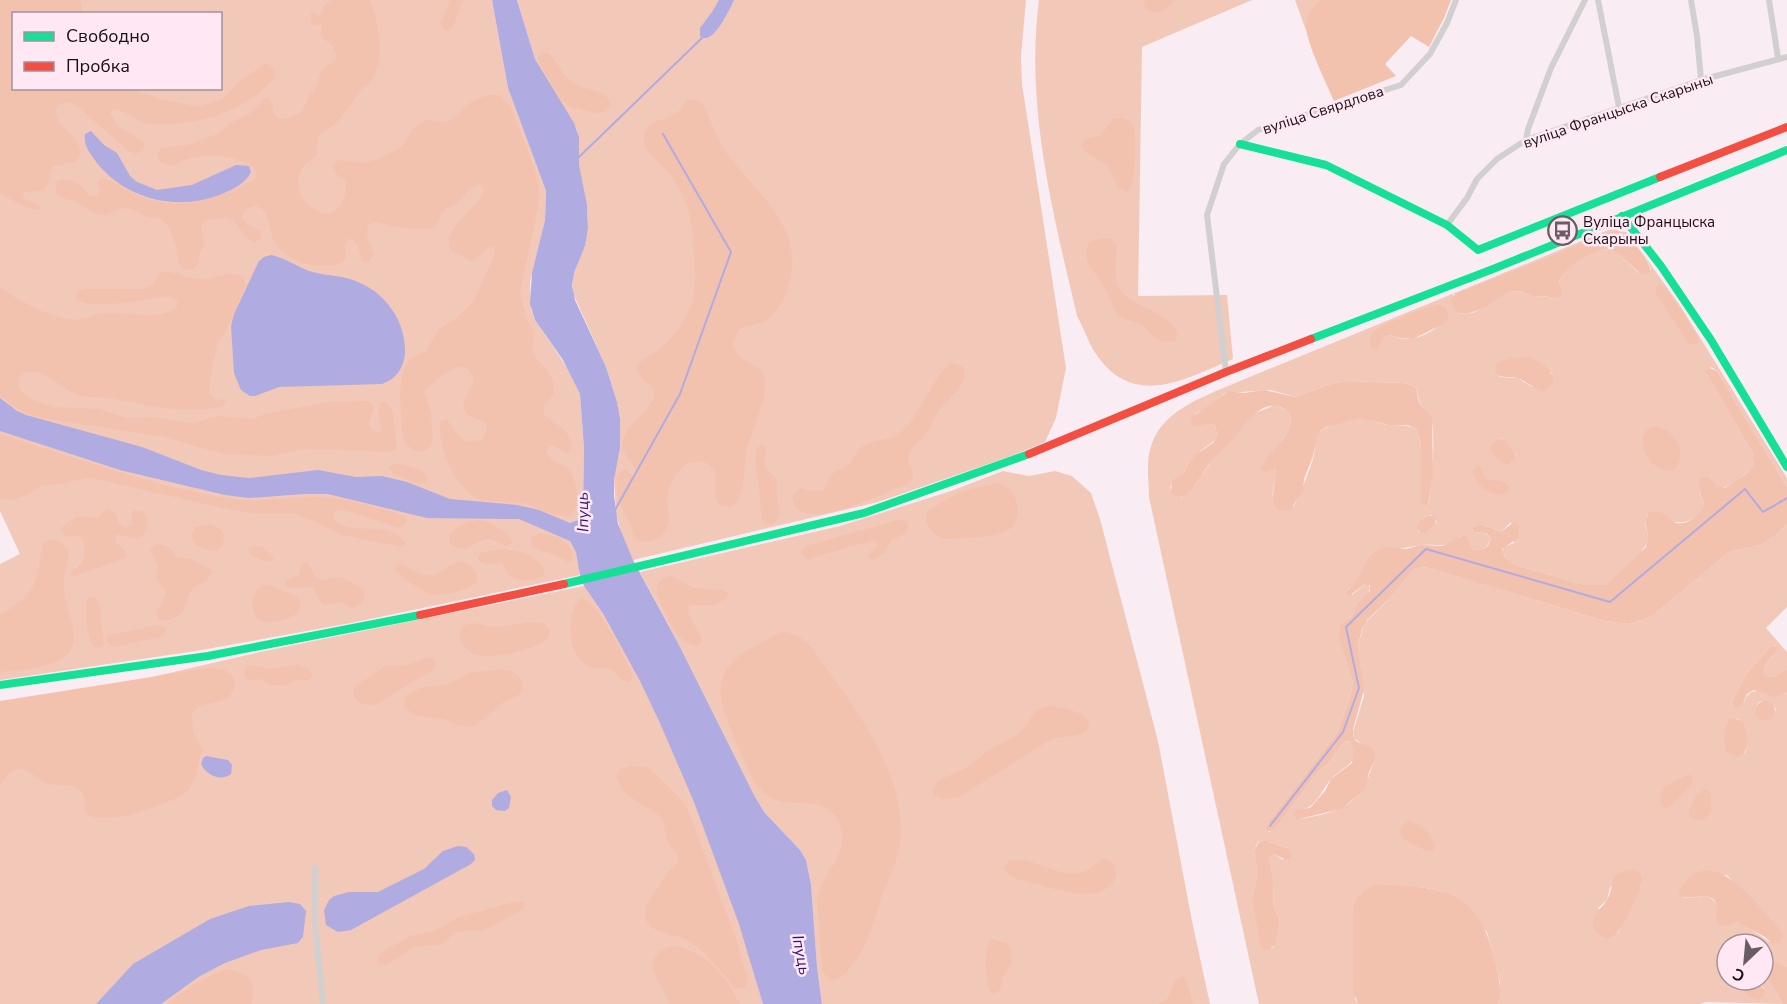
<svg xmlns="http://www.w3.org/2000/svg" width="1787" height="1004" font-family="'Nunito Sans',sans-serif">
  <style>
    .green { fill: #f2c8b9; fill-rule: evenodd }
    .forest { fill: #f2c2af }
    .water { fill: #b0abe0 }
    .lines { fill: none; stroke-linecap: round; stroke-linejoin: round }
    .stream { stroke: #b0abe0; stroke-width: 2 }
    .street { stroke: #d2cfd1; stroke-width: 6 }
    .fast { stroke: #16e098; stroke-width: 8 }
    .jam { stroke: #f24e42; stroke-width: 8 }
    .labels { text-anchor: middle; dominant-baseline: central; stroke-width: 5; stroke-linejoin: round; paint-order: stroke }
    .street-label { font-size: 15px; fill: #181014; stroke: #ffe7f3 }
    .poi-label { font-size: 15px; fill: #181014; stroke: #ffe7f3; text-anchor: start }
    .water-label { font-size: 16px; font-style: italic; fill: #2d1b71; stroke: #ffe7f3 }
  </style>
  <rect width="100%" height="100%" fill="#f9edf3"/>
  <!-- green -->
  <path class="green" d="M0,0H492L508,88L546,191L545,220L530,282L531,309L535,320L568,369L580,394L584,448L583,510L580,519L570,523V541L577,552L580,575L351,623L196,651L0,680V564L20,554L0,511ZM14,14H220V88H14Z
    M517,0H1026L1021,56L1022,84L1066,368L1056,418L1045,442L1011,456L878,502L633,560L622,537L616,512L614,480L620,434L617,402L606,367L573,293L572,278L585,246L588,216L579,170V145L577,130L535,59Z
    M1039,0H1252L1142,47L1138,296L1227,295L1233,359C1187,378 1136,409 1098,357C1089,345 1085,330 1077,316C1053,213 1025,106 1039,0Z
    M1295,0H1320C1311,10 1305,20 1307,33Z
    M1611,229L1626,232L1631,237L1681,307L1787,478V487L1717,371L1711,367L1707,375L1752,452L1754,465C1751,471 1729,487 1723,488C1719,488 1717,486 1714,484L1699,491L1704,504C1692,533 1670,520 1647,515C1643,525 1648,529 1648,539C1648,549 1615,579 1606,585H1586L1519,566L1509,561L1502,552L1504,547L1514,543L1511,522L1501,532L1481,524L1472,526L1473,532L1485,533L1491,538L1487,546L1481,550C1470,551 1469,545 1468,537L1461,536C1445,549 1440,544 1421,545C1414,546 1405,548 1398,549C1388,552 1377,556 1367,559L1360,577L1348,590L1352,595L1365,584H1368L1370,588L1368,594L1358,602L1354,613L1348,620L1341,641L1353,683L1350,697L1337,733L1267,824L1265,830L1270,832L1276,828L1317,773L1329,763L1344,742L1350,741C1367,758 1342,768 1332,778C1324,786 1317,806 1304,809L1299,819C1324,815 1352,810 1365,785C1369,778 1370,770 1374,762L1362,744L1354,738L1353,732L1364,696L1358,646L1364,624L1392,596L1414,569L1423,567L1435,569L1604,621L1629,624L1651,617L1729,552L1761,545L1776,535L1787,524V607L1766,628L1787,652V669C1779,673 1771,682 1764,673L1766,663L1776,652V645H1772L1747,673L1732,701L1744,703C1749,684 1769,692 1785,694L1787,693V967L1763,962V944H1727V980H1738L1744,991L1764,989L1758,980H1763V971L1783,1004L1705,1002L1701,1004H1498L1500,982L1487,932L1444,892L1427,888L1381,884L1360,894L1353,909L1355,999L1358,1004H1259L1149,497C1149,482 1146,464 1150,450C1159,411 1203,397 1235,383ZM1621,233C1633,238 1648,258 1651,270L1639,273L1618,254L1606,249C1590,252 1566,267 1559,281L1563,292L1559,299L1544,296L1533,297L1520,291L1509,292L1473,313L1461,314L1453,307V295L1456,293L1602,235ZM1446,307L1449,314C1441,327 1423,339 1407,339C1401,339 1394,336 1388,335L1383,338L1379,350H1374V330L1379,327ZM1540,363L1553,374L1532,387L1518,378L1500,377L1494,372L1496,364ZM1344,381L1404,383C1421,387 1415,391 1420,403C1422,409 1429,413 1431,419C1436,430 1432,492 1428,505H1425L1421,501V443L1416,429C1406,423 1392,427 1380,423C1374,422 1369,419 1363,418C1354,417 1325,426 1319,432C1315,438 1315,448 1314,455C1310,471 1301,491 1294,506L1281,509C1267,500 1274,486 1277,472L1274,469L1262,466C1272,449 1291,437 1291,417L1286,410L1275,405L1253,414L1231,442L1212,460L1194,487L1181,497L1170,488C1172,481 1176,479 1182,474C1190,466 1194,456 1204,448C1210,444 1214,443 1217,435L1215,425L1195,414L1211,405L1225,393L1271,390L1295,397L1331,384ZM1498,438L1503,439L1516,456L1510,463L1491,444ZM1428,515H1431L1437,522L1436,524L1420,533L1418,531L1419,521ZM1760,701C1766,703 1774,703 1776,710L1769,720L1763,721L1756,706ZM1738,719C1748,727 1750,742 1745,753L1724,745L1727,724ZM1264,840L1287,848L1283,860L1274,854L1269,858L1274,882L1273,905L1280,922L1273,948L1267,950L1252,898L1258,872L1254,851L1258,842ZM1641,874V886L1618,933L1598,908L1607,900L1610,887ZM1727,875L1781,931L1770,942L1741,923L1735,922L1726,926C1721,916 1717,896 1704,896C1697,897 1691,898 1684,898L1678,892L1687,879Z
    M1003,471L1029,476L1055,471L1072,476L1091,493L1100,519L1158,741L1192,921L1210,1004H822L817,967L811,884L806,860L800,850L765,813L755,797L679,645L640,572L840,526L951,491Z
    M584,586C591,596 598,606 605,616C674,733 728,873 763,1004H0V712L260,652Z"/>
  <!-- forest -->
  <path class="forest" d="M0,0H80L83,12V14H14V88L133,89L159,99L200,107L224,98L240,81L265,64H268L274,68L275,77C248,112 193,127 150,124C136,123 126,109 112,109L110,113L119,127L145,142L144,150L136,154L127,150L76,105C68,102 63,101 57,107C52,130 84,133 80,156L74,162L54,166C47,173 52,184 43,191L24,192L23,198L38,204L41,208L37,210L20,205L0,193Z
    M332,0H370C379,23 386,59 371,81C367,86 361,88 358,94C351,104 345,114 336,123C330,129 322,130 318,138C316,144 318,150 316,156C312,160 305,163 302,169C290,189 308,216 331,213C342,207 348,195 345,181L336,174L333,166L338,160L363,163L381,158L402,146L413,129L421,122L426,120L446,122L451,120L472,101L488,95H499L510,106L534,167L539,188L538,208L520,291L526,318L534,332L533,354C544,368 556,375 554,394L544,405L543,412C550,426 573,425 571,450L569,452C561,454 558,445 550,446L546,451C551,464 564,463 571,472C576,479 579,502 575,510C573,514 572,514 568,516C553,517 538,507 523,503C509,500 491,504 477,498C456,489 435,442 441,421L447,420C459,433 459,447 482,439L487,431L486,423L468,415L463,409L464,401L474,381C465,348 436,382 424,391L431,412L433,440L429,448L421,452C410,450 405,445 402,434L400,394L402,375L405,366L410,359L425,352L439,329L455,319L473,302L495,254L494,248L490,246L477,259L470,261L459,254L451,251C439,229 475,212 484,191L481,184C471,184 467,194 460,200C455,206 445,207 442,213C438,219 439,225 432,228C427,230 402,228 396,227C386,226 367,214 367,233C367,241 372,248 374,255L367,263L361,261L358,245L352,239H349L345,244L346,258C341,265 334,266 326,266C305,267 279,257 272,236C269,228 269,217 263,210C255,202 245,208 242,217C246,226 256,226 262,234L260,240L254,242C242,237 241,224 228,218L205,220L201,225L205,244L200,253L198,265L191,270L184,268L178,262L176,245L167,224L161,219L147,217L134,210L123,208L108,214L97,215L75,201L61,198L55,192L57,181C74,176 81,186 91,196H98L100,192L97,181L104,178C116,182 126,190 137,195C182,213 212,200 253,181L257,175L254,168C236,155 206,152 185,160C181,162 177,165 173,166L160,162L157,154L161,148L187,145L217,134L230,123L249,114L265,98H268L273,102V111L277,117L286,119L302,112L309,96L317,86L320,73L326,66L334,62L337,57L333,46L321,37L322,24L312,25L310,16L312,12L320,17L323,6Z
    M450,0H463L454,25L448,31L443,29L441,23Z
    M1144,0H1176L1162,11L1154,13L1145,8Z
    M1320,0H1451L1444,18L1429,47L1411,36L1385,64L1396,76L1334,101C1327,84 1305,41 1306,24C1307,14 1313,7 1320,0Z
    M543,52L549,53C558,63 562,75 573,83C585,91 603,87 610,102L609,109L602,113H597L570,107L561,100L539,62L538,57Z
    M690,99L700,101L704,105C711,120 715,136 725,151C754,191 804,225 790,281C787,295 779,310 767,320C759,326 749,324 741,328C716,357 757,359 764,376C771,395 751,431 746,452C743,468 747,498 731,507L721,506C708,495 723,475 708,464C703,461 696,460 691,462C677,467 668,486 667,499C667,507 670,515 669,522C666,539 647,547 634,538L630,524L618,500L617,478L621,471L627,470L633,477L637,475C635,461 620,457 623,441C625,424 655,409 654,394C652,382 639,381 636,367C642,359 651,356 658,350C673,339 686,320 692,302C696,289 695,274 694,261C694,231 690,203 673,178C664,165 643,154 644,138C646,115 667,123 678,112C682,108 683,102 690,99Z
    M1114,118C1121,118 1128,118 1132,124C1137,131 1135,175 1132,183C1130,189 1130,188 1126,191L1118,187L1107,165L1087,153L1081,146L1084,140L1100,136Z
    M1616,231C1628,234 1652,260 1650,273L1642,275L1618,254L1606,249C1591,252 1566,267 1559,281L1563,292L1559,299L1544,296L1533,297L1520,291L1509,292C1495,300 1455,332 1451,299L1456,293L1602,235Z
    M1104,238H1110L1116,244C1118,257 1113,270 1117,283C1123,306 1172,311 1178,335L1175,341L1164,342L1155,337L1139,323L1125,319L1117,314L1107,291L1088,263L1086,252L1088,244L1092,241Z
    M160,272C174,270 189,279 203,279C217,278 234,268 245,279V287L228,327L217,345L210,380V394L215,399L226,400L224,406C187,416 147,405 110,398C99,397 88,398 78,395C62,389 37,361 20,376L18,383L20,390L31,399L55,407L99,409L127,418L150,417L192,423L218,416L252,419L268,413L330,402L367,401L372,404L374,407L369,424L372,430L379,433L382,430L378,415L380,403L385,402L390,406L393,412L397,449L389,452L306,449L271,456L223,454L164,437L41,418L21,411L0,396V288C21,301 43,314 68,319C82,322 91,314 104,313C127,311 157,323 177,307V300L168,296C148,299 90,311 76,299L77,293L84,289H145L154,283Z
    M1659,284L1667,289L1697,335L1698,342L1696,345L1688,343L1656,294L1655,288Z
    M1440,305L1446,307L1449,314L1447,321L1443,324L1413,339L1401,338L1388,335L1383,338L1379,350L1377,351L1371,348L1369,340L1374,330L1379,327L1425,308Z
    M1527,357C1538,360 1552,368 1554,380C1543,403 1530,381 1517,378C1508,375 1501,380 1494,372L1496,364L1510,358Z
    M950,363L962,366C973,383 946,399 938,412C932,421 929,432 921,440C916,444 911,447 909,454C905,466 920,473 909,483C885,493 838,515 813,514C806,514 800,511 795,507L792,497L800,488L814,492L823,490L832,474L849,464L860,448L868,443L894,437L909,425L941,372Z
    M1709,368L1717,371L1787,487V524L1776,535L1761,545L1729,552L1651,617L1629,624L1604,621L1434,569L1423,567L1414,569L1392,596L1367,620L1362,629L1358,646L1364,690L1353,729V736L1356,741L1372,748L1375,754L1374,762L1369,772L1366,787L1361,793L1341,809L1299,819L1293,815L1296,810L1310,808L1325,791L1331,779L1352,763L1354,749L1350,741L1344,742L1329,763L1317,773L1276,828L1272,831H1266L1265,828L1267,824L1337,733L1350,697L1353,683L1339,637L1340,626L1352,616L1358,602L1370,591V586L1365,584L1349,596L1346,593L1359,577L1367,559L1375,551L1386,547L1406,549L1421,545L1442,546L1464,535L1468,537C1470,545 1470,551 1481,550L1488,546L1491,538L1486,533L1473,532L1472,526L1481,524L1501,532L1514,522L1519,525L1518,538L1502,549C1503,558 1511,562 1519,566L1586,585H1606L1646,547L1648,537L1645,519L1650,512H1661L1676,523C1689,525 1699,516 1704,504L1698,487L1700,479L1707,476L1717,486L1725,488L1746,474L1754,465L1752,452L1707,375L1706,371Z
    M1344,381L1404,383C1422,387 1414,392 1420,404C1423,410 1429,411 1432,419L1433,474L1428,505H1423L1421,501V443L1416,429L1408,425H1388L1361,418L1326,427L1320,431L1317,437L1313,456L1304,479L1303,490L1291,509C1262,518 1277,481 1276,470L1272,469L1265,473L1261,468C1269,450 1291,439 1291,417L1286,410C1262,394 1245,426 1232,441C1225,449 1216,455 1209,464C1201,474 1187,509 1171,492L1172,481L1184,472L1195,455L1213,443L1217,435L1215,425L1209,423L1196,427L1191,424L1192,417L1229,391L1244,393L1264,390L1295,397L1331,384Z
    M1654,426C1675,429 1689,453 1674,470C1651,477 1628,434 1654,426Z
    M0,434C77,458 154,487 234,499C261,503 286,497 312,497C341,496 370,506 397,513L405,517L407,521L403,526L399,528L344,510H336L333,515C341,541 391,515 406,544L401,547L342,535L315,522L294,514H260L231,510L88,477L66,483L41,486L24,496L11,500L0,499Z
    M1498,438L1505,440L1515,454V459L1507,465L1500,462L1490,450L1491,444Z
    M762,444L766,448L765,467C768,473 776,475 777,481C778,485 777,487 777,491C776,503 786,519 770,525L764,523C758,512 762,500 759,488C757,474 753,463 757,448Z
    M394,464C406,464 419,467 427,476V482L418,484L393,474L389,467Z
    M1476,465L1480,466L1486,479L1505,482L1509,486V491C1492,500 1478,488 1473,472Z
    M997,483C1016,484 1025,515 1011,528C1001,537 959,539 945,539C933,535 921,523 928,511L959,492Z
    M108,509L116,513L118,523L125,528L132,524L131,514L134,510L144,512L148,520L144,535L134,539L116,534L115,541L126,552V558L72,577L70,572C87,562 84,558 84,540L80,536L69,537L64,535L61,528L77,516L98,518L103,511Z
    M1428,515L1435,517L1436,524L1425,533H1420L1417,528L1419,521Z
    M480,520C491,522 509,532 513,543L507,546C501,544 494,539 488,539C473,541 466,557 450,543L449,536C456,525 468,521 480,520Z
    M898,520H904L908,523V530L901,536L892,539L884,553L874,560L869,558L868,556L871,550L877,547L878,544L874,540L808,559L801,554V550L806,546Z
    M210,524L219,528L224,534L223,545L217,550C203,552 184,543 195,527Z
    M542,533C556,535 576,544 572,561L567,562C553,551 545,554 531,546V537Z
    M51,539L61,542L69,551C69,564 63,575 64,588C65,605 74,621 74,638C74,669 21,669 0,672V615C38,593 35,585 43,544Z
    M155,545C167,544 170,547 176,556L191,559L211,569L212,572L206,581L192,589C182,607 190,614 165,621L158,618L156,613L166,595L165,589L156,580L158,566L150,550Z
    M255,546L263,548L273,556V560L267,562L250,555L248,548Z
    M499,549C515,549 543,556 545,574C535,583 520,581 509,576L502,563L486,564L479,561L478,558L480,553Z
    M307,562L315,576L320,580L340,577L360,587L365,592L363,602L354,608L349,607L341,602C336,602 328,606 324,604C318,602 316,591 311,587L289,588L285,586L286,581L299,575L301,565Z
    M461,562C471,564 479,572 477,582C469,590 442,597 431,594C422,591 400,577 395,570L396,565L400,563C409,567 418,575 429,575C441,576 449,563 461,562Z
    M671,576L694,588L722,590L728,593L727,598L715,605H692L688,607L689,615L702,638V641L698,646C677,647 666,613 658,597C655,585 658,578 671,576Z
    M262,585C270,584 273,587 281,590C292,595 305,596 299,612C289,620 268,625 257,619C250,609 251,591 262,585Z
    M93,596C105,603 99,631 105,644L100,648L93,646C86,636 84,609 88,597Z
    M580,598C598,599 623,656 632,672L633,677L629,682L622,680L611,669C603,667 596,670 588,666C567,654 565,616 580,598Z
    M528,622L542,623L549,628L550,635C543,650 489,660 474,654C462,649 451,629 469,624C478,621 487,627 496,627C507,627 517,624 528,622Z
    M157,625L166,627V633L160,637L118,646H112L107,642V636Z
    M785,632L799,636L812,648C850,702 903,765 901,836C900,859 887,880 880,901C872,929 862,964 836,980L828,979L822,970L817,899C822,870 852,856 839,823C825,790 790,813 767,795C752,784 746,765 739,749C718,701 704,670 761,643C769,639 776,633 785,632Z
    M1772,645L1777,646V651L1766,663L1764,673C1771,682 1779,673 1787,669V693L1775,697L1754,690L1747,694L1742,706L1735,707L1732,701L1747,673Z
    M428,657L435,661V668L431,671L375,705L361,704L354,697L353,693L356,686L385,666L406,665Z
    M251,665L269,669L296,665L309,669L312,675L309,680H295L286,685H271L261,679L250,681L245,678V668Z
    M208,668C229,666 245,681 227,699L199,706L192,714L193,733L203,749C195,769 200,780 182,796C162,804 105,828 87,814C84,807 87,798 81,792C71,782 56,787 45,783C37,780 30,769 21,769C11,768 5,779 0,786V701Z
    M503,669L511,671L521,678L523,689L519,695L504,702L475,726H460L444,719L415,715L404,707L405,697L422,687L449,684L465,675L476,672Z
    M1755 711a10 10 0 1 1 20 0a10 10 0 1 1-20 0Z
    M1045,706C1055,705 1092,712 1089,726C1088,729 1085,732 1083,733C1073,738 1061,735 1050,740L959,797L944,799L934,795L933,788L939,780L966,768L989,750L1017,735L1028,723L1035,711Z
    M1732,718L1742,721C1749,732 1752,751 1738,757L1727,753C1722,743 1723,725 1732,718Z
    M631,766L646,767L652,770L686,805L736,939L748,980L745,989L735,988C721,973 710,956 692,943C680,934 657,934 649,925C644,919 644,910 648,903L667,873L677,863L679,860C677,851 670,848 667,840C664,833 666,825 661,818C647,802 617,799 617,773L620,769Z
    M1689,774L1693,778L1692,784L1670,807L1666,808L1662,807L1660,798L1664,787Z
    M1703,790H1707L1711,794V812C1704,822 1692,824 1688,812L1696,796Z
    M1408,821C1420,822 1431,835 1435,845L1433,851H1426L1402,838L1400,828Z
    M1264,840L1287,848L1292,853L1290,858L1286,860L1274,854L1269,858L1274,882L1273,905L1280,922L1275,944L1269,951L1263,948L1260,943L1252,898L1258,872L1254,851L1259,842Z
    M1103,859C1113,859 1117,867 1116,876C1105,905 1062,891 1040,885C1028,882 1008,880 1004,867L1009,861C1034,855 1058,880 1083,872C1091,869 1096,863 1103,859Z
    M1632,869L1641,874C1644,887 1635,899 1630,911C1623,925 1611,952 1594,929C1590,914 1600,911 1607,900C1616,885 1607,872 1632,869Z
    M1708,870C1736,873 1760,909 1779,928L1783,934L1780,943H1772L1765,937L1737,922L1726,926L1720,925C1712,916 1721,906 1713,899C1704,892 1690,901 1680,896L1678,892C1685,879 1693,871 1708,870Z
    M1381,884C1440,888 1477,888 1493,954C1497,971 1503,987 1498,1004H1358L1353,990V909C1357,894 1365,887 1381,884Z
    M517,901L523,902L525,906L523,909L485,930L456,932L442,944L413,948L386,965L378,963L377,960L381,953L410,936L434,931L459,917Z
    M992,939L1008,943L1011,950L1012,963L1003,977L1000,990L994,994L990,992C985,981 983,947 992,939Z
    M674,946C707,952 725,975 740,1004H670C666,988 643,971 657,954C662,948 666,947 674,946Z
    M1767,960L1787,967V1004H1783L1763,971V962Z
    M226,969C246,971 260,983 251,1004H167L197,982Z
    M1183,977C1189,982 1190,996 1193,1004H1157L1167,999C1172,990 1172,980 1183,977Z
    M1738,980H1758L1765,992L1763,998L1756,1000L1746,994Z"/>
  <!-- water -->
  <path class="water" d="M492,0H517L535,59L574,123L579,137V165L587,205L588,228L585,246L574,273L572,285L575,300L606,367L617,402L620,419V447L614,480V496L618,524L633,560L679,645L755,797L765,813L800,850L806,860L811,884L817,967L822,1004H763L739,924L694,802L660,723L640,681L604,615L584,586L580,575L576,552L570,541L519,519L427,518L328,494H304L249,498L225,495L120,470L0,431V398L17,411L26,415L142,447L201,470L221,475L249,478L318,470L356,477L382,476L407,482L450,499L517,505L539,510L570,523L580,519L583,510L584,448L580,394L563,360L535,320L530,304L532,273L545,220L546,191L508,88Z
    M719,0H734C730,9 718,33 709,37C706,39 703,38 700,36V28L712,12Z
    M91,131L104,145L117,153L130,176L137,182L157,190L192,185L236,165L249,166L251,172C245,184 233,189 222,194C178,212 127,200 97,163C91,155 83,145 85,134Z
    M271,255C285,258 296,266 309,271C321,275 334,275 346,278C380,286 406,317 405,353C404,368 396,379 382,384L279,387L255,396H250L241,390L234,373L231,326L234,314L259,261L264,257Z
    M206,756L228,760L232,765L231,774C221,782 206,775 201,764L203,758Z
    M507,790L511,797L509,808L505,811L496,810L492,806V800L498,793Z
    M458,846L466,847L474,854L475,860L471,864L351,930L338,932L326,925L324,910L329,900L334,896L349,892H378L424,869L443,851Z
    M289,902L300,904L306,911L303,937L298,943L261,950L225,963L200,976L161,1004H96L133,964L210,919L249,906Z"/>
  <g class="lines">
    <!-- stream -->
    <path class="stream" d="M578,158L703,37
      M615,510L680,394L731,252L663,134
      M1270,826L1343,732L1359,688L1346,627L1426,549L1610,602L1745,489L1763,512L1787,498"/>
    <!-- street -->
    <path class="street" d="M1598,0L1619,107
      M1691,0L1697,36L1701,80
      M1769,0L1778,58
      M1526,140L1528,129L1551,68L1585,0
      M1447,225L1467,198L1477,179L1497,159L1526,140L1701,80L1787,57
      M1226,372L1207,215L1224,164L1240,144L1258,130L1401,85L1430,54L1447,23L1456,0
      M315,868V923L323,1004"/>
    <!-- fast -->
    <path class="fast" d="M1240,144L1326,165L1447,225L1478,250L1660,177
      M1622,216L1661,266L1711,340L1787,467
      M1311,339L1493,269L1787,150
      M564,584L864,513L1029,454
      M0,685L208,656L420,615"/>
    <!-- jam -->
    <path class="jam" d="M1660,177L1787,127
      M1029,454L1226,372L1311,339
      M420,615L564,584"/>
  </g>
  <!-- icons -->
  <defs>
    <symbol id="bus-ring" viewBox="-11 -11 22 22"><circle r="9.5" fill="#ffe7f3" stroke="#675d62" stroke-width="1.5"/><path d="M-5-6H5V4H4V6H2V4H-2V6H-4V4H-5ZM-3.5-4V0h7V-4ZM-3.5 1.2v1.5H-2V1.2ZM2 1.2v1.5H3.5V1.2Z" fill="#675d62"/></symbol>
  </defs>
  <g fill-rule="evenodd">
    <use href="#bus-ring" x="1546" y="214" width="33" height="33"/>
  </g>
  <g class="labels">
    <!-- street labels -->
    <g class="street-label">
      <text transform="translate(1323 110) rotate(-18)">вуліца Свярдлова</text>
      <text transform="translate(1618 111) rotate(-19)">вуліца Францыска Скарыны</text>
    </g>
    <!-- poi labels -->
    <g class="poi-label">
      <text x="1583" y="222">Вуліца Францыска<tspan x="1583" dy="17">Скарыны</tspan></text>
    </g>
    <!-- water labels -->
    <g class="water-label">
      <text transform="translate(583 512) rotate(-91)">Іпуць</text>
      <text transform="translate(801 955) rotate(79)">Іпуць</text>
    </g>
  </g>
  <!-- legend -->
  <rect x="12" y="12" width="210" height="78" fill="#ffe7f3" stroke="#a3919a" stroke-width="1.5"/>
  <rect x="24" y="32" width="30" height="9" fill="#16e098" stroke="#a3919a" stroke-width="1.5"/>
  <text x="66" y="42" font-size="18" fill="#181014">Свободно</text>
  <rect x="24" y="62" width="30" height="9" fill="#f24e42" stroke="#a3919a" stroke-width="1.5"/>
  <text x="66" y="72" font-size="18" fill="#181014">Пробка</text>
  <!-- north arrow -->
  <g transform="translate(1745 962) rotate(206)"><circle r="28" fill="#ffe7f3" stroke="#a3919a" stroke-width="1.5"/>
  <path d="M0-4.5L10 22L0 15L-10 22Z" fill="#675d62"/>
  <text y="-9" font-size="16" font-weight="bold" text-anchor="middle" fill="#181014">С</text>
  </g>
</svg>
